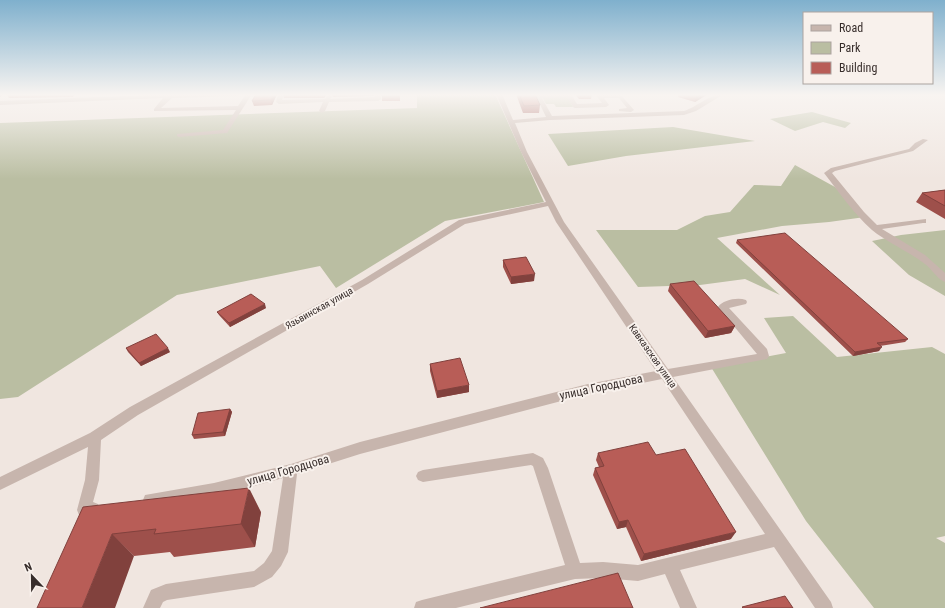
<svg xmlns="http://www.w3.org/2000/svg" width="945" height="608" font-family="'Roboto Condensed',sans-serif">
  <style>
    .green { fill: #babea2 }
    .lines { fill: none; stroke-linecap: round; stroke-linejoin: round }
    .minor { fill: #c7b5ad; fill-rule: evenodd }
    .wall { fill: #9e504b }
    .shaded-wall { fill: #81413d }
    .building { fill: #b85d57; stroke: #81413d }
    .labels { text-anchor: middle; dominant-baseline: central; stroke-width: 4; stroke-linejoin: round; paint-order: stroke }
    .street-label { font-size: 10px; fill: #372d2b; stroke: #f8f1ec }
    .near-street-label { font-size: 12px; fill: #372d2b; stroke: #f8f1ec }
  </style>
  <rect width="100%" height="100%" fill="#f0e6e0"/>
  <!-- green -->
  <path class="green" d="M417,94H495L544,202L445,221L336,288L320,266L177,295L18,397L0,399V123L417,108Z
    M567,96L573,107H556L554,104H546L542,97Z
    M812,112L851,123L845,128L823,122L795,131L770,119Z
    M673,127L755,141L626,156L568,166L548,134Z
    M795,165L835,187L865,217L829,222L782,226L717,238L780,295L745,279L700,285L638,287L596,230H677L705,216L730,212L754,185L781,186Z
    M945,230V296L909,275L872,241L901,235Z
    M793,316L837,357L932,347L945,354V536L936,538L945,543V608H874L806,521L711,367L786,353L764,318Z"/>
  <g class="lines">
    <!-- minor -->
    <path class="minor" d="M172,94H241L238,96L172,98L161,108L238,106L246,94H252L227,133L179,137L177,136V134L223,130L236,110L154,111V109L163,98L0,105V101Z
      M278,94H284L282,100L325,99L329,94L332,96L330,99L375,97V94H381V99L378,101L329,102L325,111L322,113L319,111L323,102L279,104L276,102Z
      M496,94H502L513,120L546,117L535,94H571L577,104L602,103L595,94H620L634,110L631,112L619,111V109L627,108L619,98H604L609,105L606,107L575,108L573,107L567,97L542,98L552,116L684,111C697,107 709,94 724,94L696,111L684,115L550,120L515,123L527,152L564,222L668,369L757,354L718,307C723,300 737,297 746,300L747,302L746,304L729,308L767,349L769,356L767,359L673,377L831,602L833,608H815L774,547L680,570L697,608H680L665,574L638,581L603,578L575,579L456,608H414L416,602L422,600L565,565L533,466L531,465L423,482L418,480L416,476L418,472L423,470L533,453L543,458L548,468L580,563L603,562L638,565L765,534L662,379L588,394L360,454L297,474L288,552L281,566L272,577L254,587L167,600L163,602L160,608H143L151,590L166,584L254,571L264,563L272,551L283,478L214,497L150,507L145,505L143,500L145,495L214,483L291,464L360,442L588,384L656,371L556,222L548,206L465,224L368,284L138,415L101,440L99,480L93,502L98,504L100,509L98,514L84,517L79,515L77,510L85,480L88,447L0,490V477L90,433L130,407L362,280L459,220L546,202L521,152Z
      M923,139L928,140L913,151L835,171L832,173L864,212L877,225L926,219V223H923L882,229L925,255L945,273V282C938,280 931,268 925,264C908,251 888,243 872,230C854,214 839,192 824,173L831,168L909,149L915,143Z"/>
  </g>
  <!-- wall -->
  <path class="wall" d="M7,94H75L73,97L9,98Z
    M277,94L272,105L254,106L252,101Z
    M283,94H327L324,98H284Z
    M332,94H374V96L333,97Z
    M382,94H400V101H382Z
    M516,94H535L540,105L539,113H523Z
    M575,94H592L591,99H579Z
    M679,94H708L695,102L678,97Z
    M945,190V219L916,202L922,193Z
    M737,240L908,339L905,342L880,346L879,351L853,356L736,243Z
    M503,260L534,281L511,284L503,267Z
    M670,284L735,326L731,333L705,338L668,291Z
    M266,308L230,327L219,315L217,312Z
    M126,348L170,352L141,366L128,352Z
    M430,364L469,392L437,398L430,371Z
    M230,409L232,412L225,436L194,439L192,435Z
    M598,453L656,455L731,539L641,561L626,527L617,529L593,475L595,468L599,467L596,460Z
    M83,507L261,512L255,547L174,557L170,552L134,556Z"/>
  <!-- shaded-wall -->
  <path class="shaded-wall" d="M0,94H4L0,97Z
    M274,94H277L272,105L271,100Z
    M324,94H327L324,98Z
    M697,94H708L695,102Z
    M535,274L534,281L511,284V277Z
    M265,304L266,308L230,327L229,323Z
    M735,326L731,333L705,338L708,331Z
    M882,347L879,351L853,356L855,352Z
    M168,348L170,352L141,366L139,363Z
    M469,385V392L437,398V391Z
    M230,409L232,412L225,436L223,432Z
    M249,488L261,512L255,547L241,524Z
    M628,520L626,527L617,529L619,522Z
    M736,532L731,539L641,561L644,554Z
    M112,534L134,556L115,608H82Z"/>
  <!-- building -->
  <path class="building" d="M256,94H274L271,100L252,101Z
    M382,94H399V96H382Z
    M519,94H535L540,105L524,106Z
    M945,190V206L922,193Z
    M785,233L908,339L877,343L882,347L855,352L737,240Z
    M526,257L535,274L511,277L503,260Z
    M694,281L735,326L708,331L670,284Z
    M251,294L265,304L229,323L217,312Z
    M156,334L168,348L139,363L126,348Z
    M460,358L469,385L437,391L430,364Z
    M230,409L223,432L192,435L198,413Z
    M648,442L656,455L685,449L736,532L644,554L628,520L619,522L595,468L604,466L598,453Z
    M249,488L241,524L154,534L156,529L112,534L82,608H37L83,507Z
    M618,573L633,608H480Z
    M785,596L793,608H743L742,607Z"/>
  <!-- sky -->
  <linearGradient id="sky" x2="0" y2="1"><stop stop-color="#7fb0cd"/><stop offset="0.53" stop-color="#f8f4f1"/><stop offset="1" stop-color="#f8f4f1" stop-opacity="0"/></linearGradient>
  <rect width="945" height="179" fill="url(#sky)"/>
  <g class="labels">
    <!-- street labels -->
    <g class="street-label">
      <text transform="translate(319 308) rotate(-29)">Язьвинская улица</text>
      <text transform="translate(653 356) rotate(55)">Кавказская улица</text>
    </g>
    <!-- near-street labels -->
    <g class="near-street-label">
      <text transform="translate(601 387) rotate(-12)">улица Городцова</text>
      <text transform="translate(288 470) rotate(-16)">улица Городцова</text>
    </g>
  </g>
  <!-- legend -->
  <rect x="803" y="12" width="130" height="72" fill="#f8f1ec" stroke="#aba39f"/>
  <rect x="811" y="25" width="20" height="6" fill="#c7b5ad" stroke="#aba39f"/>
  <text x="839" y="32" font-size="12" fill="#372d2b">Road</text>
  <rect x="811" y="42" width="20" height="12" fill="#babea2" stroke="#aba39f"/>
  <text x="839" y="52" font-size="12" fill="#372d2b">Park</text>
  <rect x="811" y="62" width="20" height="12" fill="#b85d57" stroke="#aba39f"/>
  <text x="839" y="72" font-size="12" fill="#372d2b">Building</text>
  <!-- north arrow -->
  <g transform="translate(32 576) rotate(338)" stroke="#f8f1ec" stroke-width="3" paint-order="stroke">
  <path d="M0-3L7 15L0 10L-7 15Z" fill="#372d2b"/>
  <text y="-6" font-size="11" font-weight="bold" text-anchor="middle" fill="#372d2b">N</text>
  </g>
</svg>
